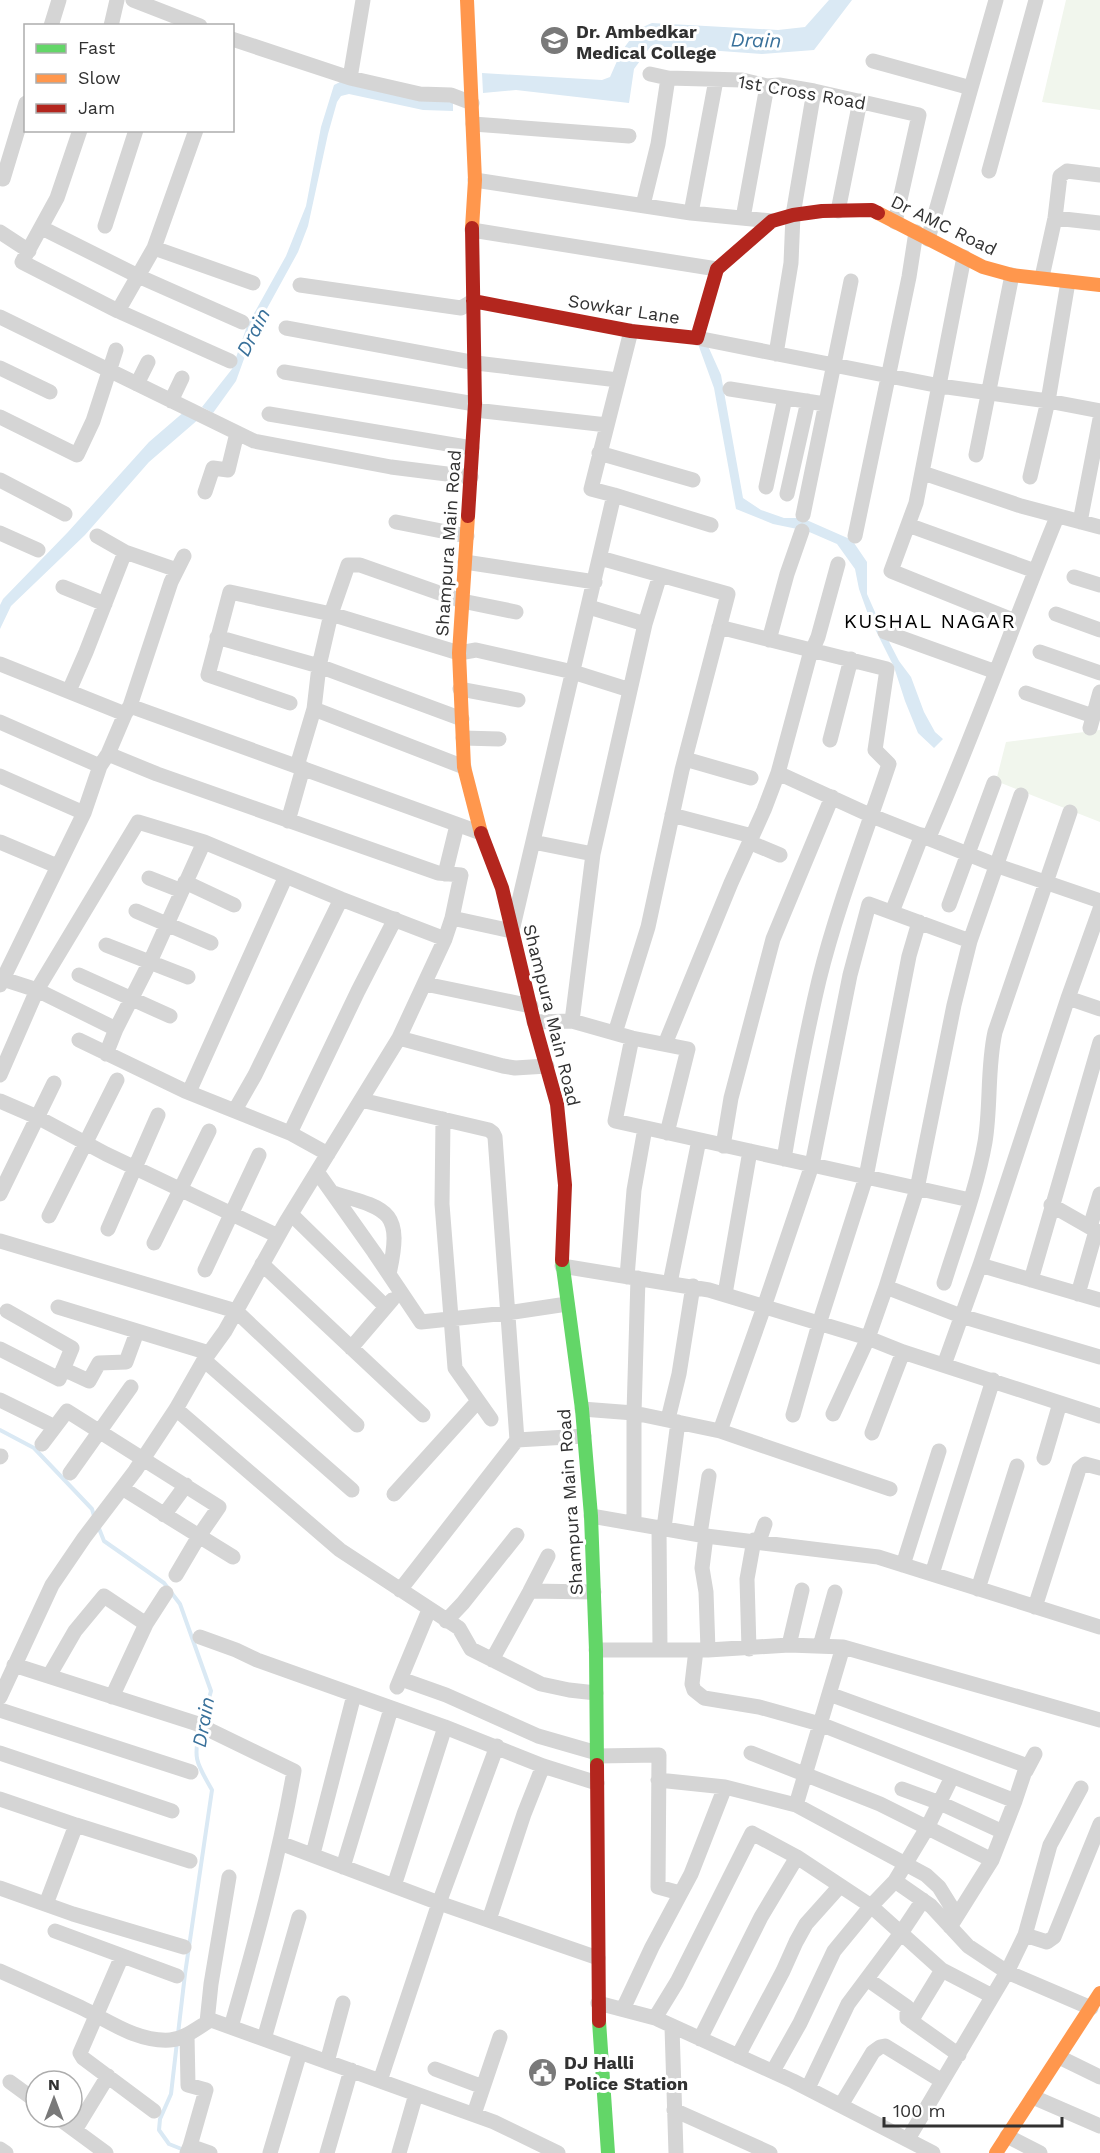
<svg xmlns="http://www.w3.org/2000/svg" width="1100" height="2153" font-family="'Work Sans',sans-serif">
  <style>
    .green { fill: #f1f6ed }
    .water { fill: #dae9f4 }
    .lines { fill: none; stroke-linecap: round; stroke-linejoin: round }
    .stream { stroke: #dae9f4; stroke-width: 4 }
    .street { stroke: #d5d5d5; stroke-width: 15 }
    .fast { stroke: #63d668; stroke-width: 14 }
    .slow { stroke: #ff974d; stroke-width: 14 }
    .jam { stroke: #b3261e; stroke-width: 14 }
    .labels { text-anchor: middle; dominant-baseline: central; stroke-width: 6; stroke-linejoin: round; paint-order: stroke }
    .poi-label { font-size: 18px; font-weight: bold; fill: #313131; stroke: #fff; text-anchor: start }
    .street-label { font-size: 18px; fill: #313131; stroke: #fff }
    .water-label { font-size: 20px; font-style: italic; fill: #38709a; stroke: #fff }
    .neighbourhood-label { font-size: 20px; letter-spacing: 1.5px; fill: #000; stroke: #fff }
  </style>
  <rect width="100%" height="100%" fill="#fff"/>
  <!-- green -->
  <path class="green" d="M1066,0H1100V110L1042,102Z
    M1100,730V822L996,781L1006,742Z"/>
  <!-- water -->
  <path class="water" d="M829,0H852L814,50L762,54L651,46L634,69L629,103L516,90L483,93L482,73L602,80L610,77L621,52L638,29L652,23L778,30L805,27Z
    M340,82L453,99V111L423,110L349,94L341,96L337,102L328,134L308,226L298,252L253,334L236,381L213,413L202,407L232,369L247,326L286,256L306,206L321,127L334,85Z
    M698,344L708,346L721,375L743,498L761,510L784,518H802L852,540L867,562V594L882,628L899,661L911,677L924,712L935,732L943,739L934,748L918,733L905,701L894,667L869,617L859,589L855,569L837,544L807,531L773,524L736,509L714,388Z
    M185,411L200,418L149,462L85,535L11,606L0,629V605L3,599L68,532L149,442Z"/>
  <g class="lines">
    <!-- stream -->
    <path class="stream" d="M0,1430L34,1448L92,1509L94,1516
      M98,1526L104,1541L164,1583L180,1604L211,1691L202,1724
      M178,2034L185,1974L212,1790C198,1765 192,1759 200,1731
      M177,2042L171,2094L160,2119L159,2130L169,2144L184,2150"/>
    <!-- street -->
    <path class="street" d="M133,0L200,26
      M51,26L59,0
      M111,26L117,0
      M232,39L350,78L363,0
      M873,61L971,88
      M650,74L668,78L742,80L767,86L779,85L814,91L919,115L895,222
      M350,78L420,94L451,95L472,103
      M473,124L629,136
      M80,130L57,198L22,262L118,311L230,361
      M989,171L1036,0
      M3,179L26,103
      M475,180L691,213L772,221
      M643,205L658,144L668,78
      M838,211L860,101
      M691,213L716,80
      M743,218L767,86
      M1055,218L1100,223
      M105,226L136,130
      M42,228L138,276L242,322
      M472,230L717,269
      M0,232L29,251
      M928,239L996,0
      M154,248L253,283
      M964,257L916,503L891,571L1015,621
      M1042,277L1055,218L1060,176L1067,171L1100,175
      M300,285L461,308L473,301
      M118,311L154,248L196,130
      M0,317L254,441L391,467L471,477
      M286,328L476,363L618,380
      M697,338L940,386L1048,401L1100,411
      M776,354L791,263L793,215L814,91
      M0,368L50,392
      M284,372L475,404
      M137,384L148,362
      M730,389L825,404
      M171,401L182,378
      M475,410L607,425
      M269,414L472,448
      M0,417L77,455L93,421L116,350
      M599,453L693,480
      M976,455L1012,275
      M923,473L1021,506L1100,527
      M1030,477L1048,401L1068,282
      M0,480L65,514
      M766,487L785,398
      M205,492L213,468L228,470L237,433
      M787,494L808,401
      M614,495L711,525
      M803,515L851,281
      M396,522L467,536
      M1080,522L1100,419
      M908,525L1035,571
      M0,533L38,550
      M97,536L125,552L177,570
      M855,536L909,277L916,232
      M600,558L728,594L682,770L648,927L615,1033
      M465,562L595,582
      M1074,577L1100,585
      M63,587L105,604
      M589,607L645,624
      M1056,614L1100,630
      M719,627L887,669L875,750L889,764C865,836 837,907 819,980C805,1039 794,1099 784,1159
      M885,632L996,672
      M217,637L319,666L462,719
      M769,640L787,574L802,531
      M1040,652L1100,673
      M0,664L125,714
      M460,689L518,700
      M69,691L86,652L125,552
      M1026,693L1093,716
      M290,703L208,675L230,592L331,614L459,653L476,650L573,672L630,690
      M130,706L481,833
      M314,709L464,767
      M0,722L100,766
      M1090,728L1100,692
      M463,738L499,739
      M830,740L851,659
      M108,754L157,774L438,873L461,875L452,918
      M685,759L751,778
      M297,766L314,709L319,666L331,614L348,565H360L462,601L516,612
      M778,773L872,816L998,866L1100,901
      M0,776L84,813
      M672,815L752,836
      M288,821L303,768
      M929,837C975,732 1013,624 1057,517
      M0,842L57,866
      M533,842L593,854
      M749,842L780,855
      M445,874L457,825
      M149,878L182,891
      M185,882L234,905
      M949,905L994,783
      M136,911L211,943
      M892,912L922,835
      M106,945L188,977
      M79,975L170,1016
      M3,979L37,990L116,1029
      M425,984L531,1006
      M0,985L84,813L100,766L108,754L125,714L130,706L171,582L184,556
      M1068,998L1100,1009
      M572,1021L593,854L645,624L660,575
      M534,1022L572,1021L632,1038L688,1049L667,1133
      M399,1038L503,1066L515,1068L547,1066
      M632,1038L615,1121L970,1200
      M79,1040L185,1091L290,1133L328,1154
      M665,1044L731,883L764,810L778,773L809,658L818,637L838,564
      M106,1054L116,1029L150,962L204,842
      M0,1075L37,990L138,822L204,842L341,899L445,939
      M189,1092L286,876
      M361,1100L489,1130L493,1133L495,1137L517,1440L400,1590
      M0,1101L37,1117L106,1154L278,1236
      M235,1110L255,1075L341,899
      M443,1119L442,1204L455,1368L491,1419
      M290,1133L358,991L395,919
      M723,1146L731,1098L773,939L832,797
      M318,1173L374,1252L421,1322L507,1313L567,1304
      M333,1193C389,1209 403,1211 389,1274
      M0,1194L54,1083
      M1051,1205L1100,1233
      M291,1214L386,1307
      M49,1216L117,1080
      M1090,1227L1100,1194
      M108,1229L158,1115
      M0,1241L236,1311L357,1425
      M154,1243L209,1131
      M262,1264L423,1415
      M980,1265L1100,1300
      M562,1266L709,1290L868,1338L903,1352L1100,1416
      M205,1270L259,1155
      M627,1277L634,1190L645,1128
      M1031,1280L1100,1042
      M670,1283L699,1140
      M944,1283C958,1238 977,1188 985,1142C991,1106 987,1068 995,1032L1070,812
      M886,1287L961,1316L1100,1357
      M725,1294L750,1151
      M1078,1294L1096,1231
      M58,1307L209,1353
      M351,1348L392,1300
      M0,1349L59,1379L72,1348L7,1311
      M204,1360L352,1490
      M944,1365L980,1265L1068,998L1100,909
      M63,1369L89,1381L99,1363L126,1362L137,1332
      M0,1400L55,1427
      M176,1409L340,1550L459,1628L471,1649L541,1684L569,1690L596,1693
      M582,1409L634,1413L638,1278
      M833,1414L868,1338L886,1287L917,1189L954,1005L970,941L1021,795
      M793,1415L819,1324L866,1177L909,956L919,922
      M668,1419L679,1374L693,1286
      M720,1431L764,1307L812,1165L850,975L869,904L970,941
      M872,1433L903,1352
      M517,1440L584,1436
      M42,1444L67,1411L219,1507L199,1536L233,1557
      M0,1457L1,1456
      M1044,1458L1060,1403
      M70,1473L131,1387
      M122,1488L199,1536L176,1575
      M394,1494L478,1401
      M164,1515L186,1485
      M591,1516L706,1536L878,1557L1100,1627
      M634,1522V1413L720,1431L890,1489
      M659,1527L660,1650
      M664,1528L678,1422
      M700,1534L709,1476
      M706,1536L702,1568L706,1592L708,1650
      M759,1541L765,1524
      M903,1565L939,1451
      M932,1574L993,1380
      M978,1589L1017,1466
      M530,1591L548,1556
      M1035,1607L1079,1469L1085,1464L1100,1468
      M446,1621L463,1603L517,1535
      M200,1637L236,1650L257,1660L445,1727L543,1766L597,1783
      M789,1645L802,1590
      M820,1646L835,1592
      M749,1649L747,1579L754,1540
      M596,1650H708L789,1645L843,1647L1100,1720
      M696,1650L692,1684L694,1690L704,1698L759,1707L820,1724L1015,1801
      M492,1660L530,1591L594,1592
      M14,1665L195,1723L294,1771C279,1858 255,1943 231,2027
      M49,1676L75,1631L104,1596L146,1624
      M401,1679L446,1695L538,1736L597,1753
      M397,1687L429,1610
      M829,1694L1025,1765L1026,1768L1015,1801L992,1860L950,1927
      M0,1697L52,1585L84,1538L135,1471L176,1409L204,1360L225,1331L286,1222L399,1038L445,939L452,918L512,931L614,495L591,489L631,331
      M112,1697L146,1624L166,1593
      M0,1710L191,1772
      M0,1753L172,1811
      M751,1753L880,1804L992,1860
      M597,1756L659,1755L658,1887L680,1893
      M1026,1771L1035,1754
      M658,1780L725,1787L796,1805L926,1875L939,1887L957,1916
      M902,1789L940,1803L1003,1832
      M0,1799L76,1825L190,1861
      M796,1805L843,1647
      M280,1843L439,1903L598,1958
      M313,1854L354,1695
      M343,1867L391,1709
      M895,1881L931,1906L968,1946L1007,1972L1091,2008
      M394,1886L445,1727
      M0,1888L73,1914L184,1947
      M46,1904L76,1825
      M489,1920L524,1814L543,1766
      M55,1931L177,1976
      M1025,1935L1047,1942L1054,1937L1100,1824
      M122,1956L80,2053L83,2058L154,2111
      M0,1971C27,1983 54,1995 80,2007C109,2021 137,2042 170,2040C185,2039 198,2027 211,2020L494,2122L558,2153
      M867,1979L907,2007V2018L959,2055
      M598,2003L655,2018L793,2081L933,2153
      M623,2009L652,1947L691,1874L725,1787
      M655,2018L677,1982L752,1833L797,1857L871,1906L942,1970L992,1996
      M911,2021L942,1970
      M207,2022L211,1984L229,1877
      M672,2027L676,2153
      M187,2035L188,2085L206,2090L190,2146
      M264,2039L299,1917
      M700,2039L761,1917L797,1857
      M738,2056L783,1971L796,1942L806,1924L840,1886
      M1059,2057L1100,2077
      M327,2062L343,2003
      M435,2069L483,2087
      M773,2071L800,2023L834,1951L871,1906L895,1881L927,1828L952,1777
      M380,2081L439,1903L497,1746
      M10,2082L36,2101
      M808,2088L848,2004L901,1933L923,1900
      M1033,2097L1100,2126
      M841,2105L873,2052L880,2047L885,2046L942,2081
      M674,2110L770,2153
      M474,2114L500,2037
      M57,2117L106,2153
      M75,2130L108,2076
      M1007,2136L1040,2153
      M908,2139L1007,1972L1025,1935L1050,1845L1081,1788
      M0,2149L6,2153
      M187,2153L190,2146L210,2153
      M270,2153L300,2052
      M327,2153L351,2070
      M399,2153L416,2094"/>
    <!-- fast -->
    <path class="fast" d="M562,1260L582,1409L591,1516L596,1650L597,1765
      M599,2021L608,2153"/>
    <!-- slow -->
    <path class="slow" d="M467,0L475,180L472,228
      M878,213L983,267L1012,275L1100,285
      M468,516L459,653L464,767L481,833
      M996,2153L1100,1993"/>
    <!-- jam -->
    <path class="jam" d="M473,301L631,331L697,338L717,269L772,221L793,215L822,211L872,210L878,213
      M468,516L475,404L472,228
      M481,833L502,888L534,1022L557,1104L565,1185L562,1260
      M597,1765L599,2021"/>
  </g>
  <!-- icons -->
  <defs>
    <symbol id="university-disc" viewBox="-11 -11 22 22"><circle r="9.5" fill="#797979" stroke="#fff"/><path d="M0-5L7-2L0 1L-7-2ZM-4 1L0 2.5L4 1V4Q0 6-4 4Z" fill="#fff"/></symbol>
    <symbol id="civic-disc" viewBox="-11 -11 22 22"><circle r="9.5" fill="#797979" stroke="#fff"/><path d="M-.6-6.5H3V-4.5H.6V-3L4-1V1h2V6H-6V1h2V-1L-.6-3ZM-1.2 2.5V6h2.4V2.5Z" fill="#fff"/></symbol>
  </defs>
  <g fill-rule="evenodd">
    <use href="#university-disc" x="538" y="24" width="33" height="33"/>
    <use href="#civic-disc" x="526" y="2056" width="33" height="33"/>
  </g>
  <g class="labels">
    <!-- poi labels -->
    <g class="poi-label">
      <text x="576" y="31">Dr. Ambedkar<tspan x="576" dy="21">Medical College</tspan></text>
      <text x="564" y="2062">DJ Halli<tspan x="564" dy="21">Police Station</tspan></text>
    </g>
    <!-- street labels -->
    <g class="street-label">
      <text transform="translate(802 92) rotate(10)">1st Cross Road</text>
      <text transform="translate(944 225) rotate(26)">Dr AMC Road</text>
      <text transform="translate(624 309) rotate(9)">Sowkar Lane</text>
      <text transform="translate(448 543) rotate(-86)">Shampura Main Road</text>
      <text transform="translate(552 1015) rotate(76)">Shampura Main Road</text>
      <text transform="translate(570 1502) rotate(-94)">Shampura Main Road</text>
    </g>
    <!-- water labels -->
    <g class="water-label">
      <text transform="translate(756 40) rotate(1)">Drain</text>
      <text transform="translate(253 332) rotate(-63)">Drain</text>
      <text transform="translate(203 1722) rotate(-80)">Drain</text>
    </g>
    <!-- neighbourhood labels -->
    <g class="neighbourhood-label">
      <text x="930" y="621">KUSHAL NAGAR</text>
    </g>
  </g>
  <!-- legend -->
  <rect x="24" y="24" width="210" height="108" fill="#ffffff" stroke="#adadad" stroke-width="1.5"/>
  <rect x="36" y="44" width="30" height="9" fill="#63d668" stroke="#adadad" stroke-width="1.5"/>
  <text x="78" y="54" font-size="18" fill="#313131">Fast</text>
  <rect x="36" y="74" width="30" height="9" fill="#ff974d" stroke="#adadad" stroke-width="1.5"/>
  <text x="78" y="84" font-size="18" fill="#313131">Slow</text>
  <rect x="36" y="104" width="30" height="9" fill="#b3261e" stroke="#adadad" stroke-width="1.5"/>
  <text x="78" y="114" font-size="18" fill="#313131">Jam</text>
  <!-- north arrow -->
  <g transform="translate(54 2099)"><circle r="28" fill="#ffffff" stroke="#adadad" stroke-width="1.5"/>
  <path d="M0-4.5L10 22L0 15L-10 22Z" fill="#797979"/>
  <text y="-9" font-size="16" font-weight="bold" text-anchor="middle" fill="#313131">N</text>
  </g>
  <!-- scale -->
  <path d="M884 2117v9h178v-9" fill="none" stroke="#313131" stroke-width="3"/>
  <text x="893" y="2117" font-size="18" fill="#313131" stroke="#ffffff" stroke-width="4.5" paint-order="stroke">100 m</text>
</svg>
